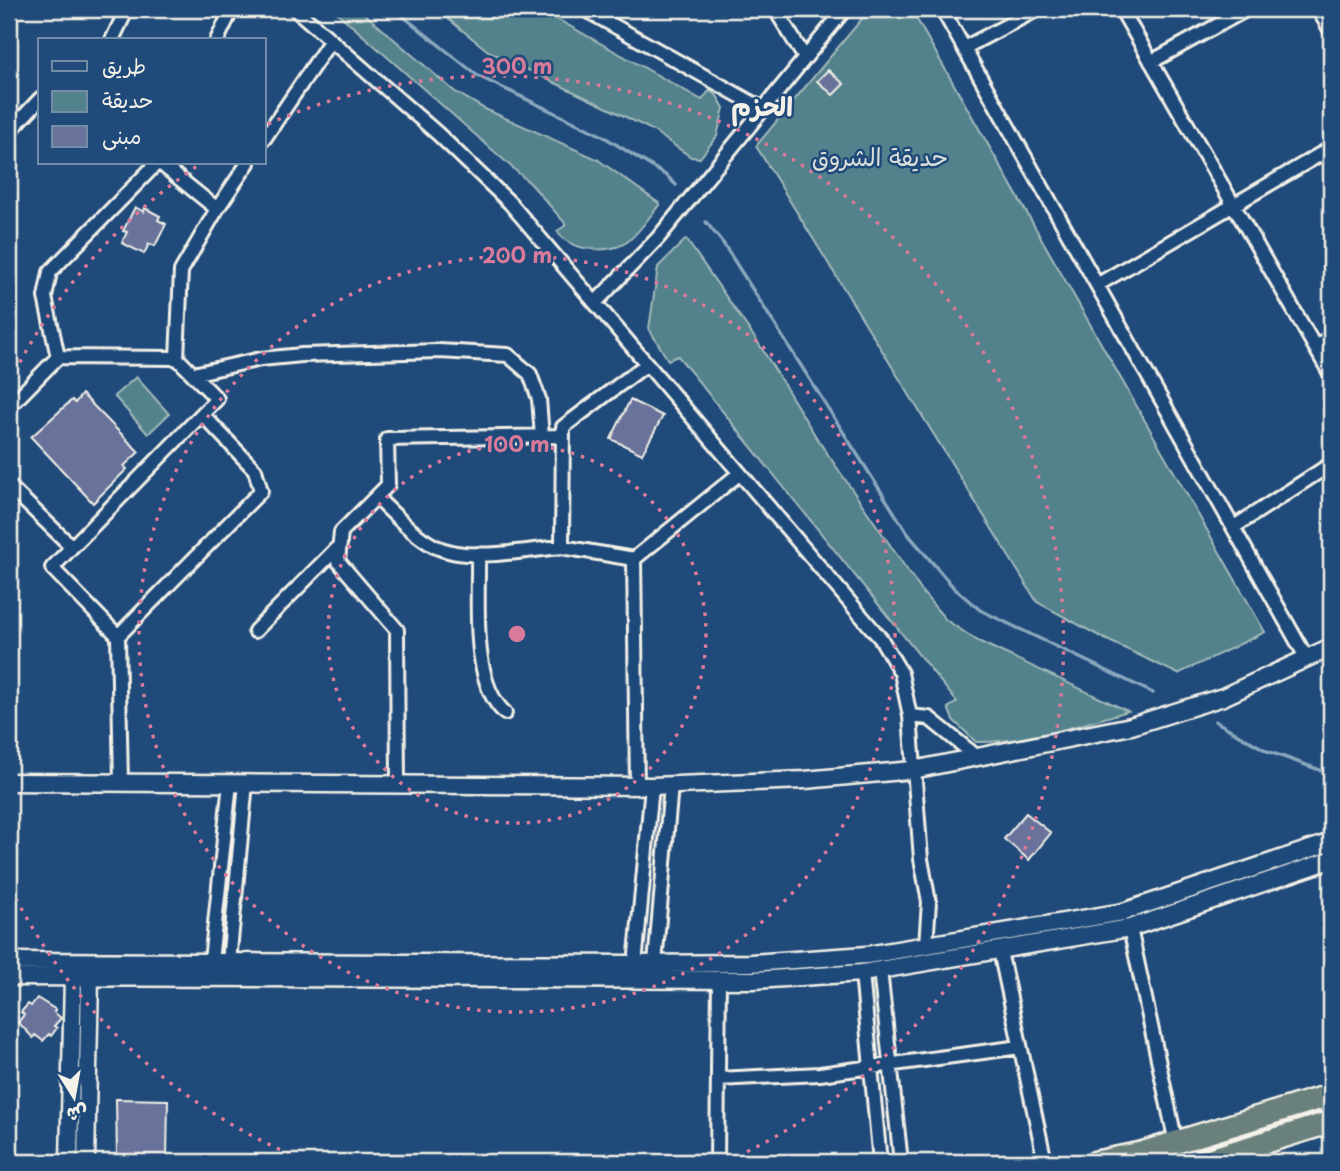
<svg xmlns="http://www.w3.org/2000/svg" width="1340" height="1171" font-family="'Playpen Sans','Playpen Sans Arabic',sans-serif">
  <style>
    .green { fill: #52828c; stroke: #a3baba; stroke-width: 2 }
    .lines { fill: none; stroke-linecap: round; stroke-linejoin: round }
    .stream { stroke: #8ba8be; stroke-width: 3.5 }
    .building { fill: #69729b; stroke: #f4f1e8; stroke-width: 2 }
    .minor-casing { stroke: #f4f1e8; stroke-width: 18 }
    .tertiary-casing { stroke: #f4f1e8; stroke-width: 21 }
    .trunk-casing { stroke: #f4f1e8; stroke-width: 26 }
    .minor { stroke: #1f4a7a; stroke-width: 12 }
    .tertiary { stroke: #1f4a7a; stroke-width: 16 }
    .trunk { stroke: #6a807d; stroke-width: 21 }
    .ring { fill: none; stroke: #d87a9a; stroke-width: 3.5; stroke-dasharray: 3.5 7 }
    .labels { text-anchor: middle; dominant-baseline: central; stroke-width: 5; stroke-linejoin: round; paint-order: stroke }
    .park-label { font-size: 24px; fill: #dce0da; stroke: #1f4a7a }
    .neighbourhood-label { font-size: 26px; font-weight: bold; fill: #f4f1e8; stroke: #1f4a7a }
    .centre { fill: #d87a9a; stroke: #1f4a7a; stroke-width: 3.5 }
    .ring-label { font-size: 21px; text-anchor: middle; font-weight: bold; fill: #d87a9a; stroke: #1f4a7a; stroke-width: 5; stroke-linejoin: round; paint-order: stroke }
  </style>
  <rect width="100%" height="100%" fill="#1f4a7a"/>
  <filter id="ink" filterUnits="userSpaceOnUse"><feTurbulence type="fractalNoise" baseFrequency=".0143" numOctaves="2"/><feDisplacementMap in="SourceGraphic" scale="14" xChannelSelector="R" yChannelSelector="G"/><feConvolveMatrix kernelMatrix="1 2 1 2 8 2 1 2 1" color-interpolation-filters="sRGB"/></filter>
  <g filter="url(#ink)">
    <!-- green -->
    <path class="green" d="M333,9H359L454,91L485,109L597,159L660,204C649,217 640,232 627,242C608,255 569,251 557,231L565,226V223L531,184Z
      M436,9H539L702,100L709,91L716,94L724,108L717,136L700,158L691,157L652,130L614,111L488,51Z
      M870,9H911L1265,632L1178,674L1103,638L1037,602L756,146Z
      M686,239L759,344L818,440L923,593L946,620L978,641L1128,711C1081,725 1024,743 976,742L953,720L948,708L957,702L678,356L668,360L649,329L658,267Z
      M136,377L169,414L148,434L114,396Z"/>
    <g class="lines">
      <!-- stream -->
      <path class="stream" d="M394,9L478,76L601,135L667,176L676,185
        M706,222L723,243L908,534L954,588L980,610L1153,693
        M1215,721L1267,751L1331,774"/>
    </g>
    <!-- building -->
    <path class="building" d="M828,70L844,84L833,95L817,81Z
      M135,207L144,212L145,208L160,216L158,220L166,224L155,246L149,244L144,254L122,243L127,232L123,231Z
      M82,394L139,452L124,466L127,469L93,503L31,437L72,400L75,403Z
      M630,400L663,416L642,454L611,439Z
      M1026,813L1051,833L1029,860L1004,839Z
      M37,998L56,1010L54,1012L61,1018L54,1026L57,1028L51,1036L49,1034L43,1041L35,1035L33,1038L18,1022L24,1015L21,1012L28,1004L31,1006Z
      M116,1099L168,1100L167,1159H117Z"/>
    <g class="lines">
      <defs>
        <path id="minor" d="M295,9L438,134L510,203L881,639L901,673L910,716L921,859L929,902L926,945
          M584,9L763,109
          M775,9L805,58
          M942,9L1307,659
          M1121,9L1331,375
          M1318,9L1331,31
          M112,40L127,9
          M217,40L232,9
          M964,48L1038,9
          M1151,62L1247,9
          M9,132L40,99
          M264,139L331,40
          M160,163L217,209
          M1097,285L1331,148
          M595,303L658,238L845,9
          M1315,347L1331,337
          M58,357L45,297L50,272L157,163
          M177,358L181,271L217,209L248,163
          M193,374L261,359L302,355L439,351L508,355L530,374L539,399L542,437
          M9,407L58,357L177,358L217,399L202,414L72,547L52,568L118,636L261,491L255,470L202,414
          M9,486L72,547
          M376,497C394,514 412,534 434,546C468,563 524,550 562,547
          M1234,527L1331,464
          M478,554C479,600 470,681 505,713
          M634,559L562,547L563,427L647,364
          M255,631L340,545
          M118,636L121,783
          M910,716L929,718L977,757
          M398,784L397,630L338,561L341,532L388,485L387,439L563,436
          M637,786L634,559L740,473
          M1130,928L1176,1143
          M1000,951L1045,1162
          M655,963L671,786
          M635,964L652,786
          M213,967L211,961L230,783
          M224,969L229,962L246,783
          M880,970L901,1162
          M862,973L880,1162
          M718,1079L820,1074L1020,1047
          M717,1162L719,980"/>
        <path id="tertiary" d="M9,782L652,786L805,780L913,770L1131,726L1223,697L1331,647
          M9,961L635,964L751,963L867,955L1123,912L1331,842
          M85,970L90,977L86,1162
          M9,977L754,980L862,973L1130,928L1331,860
          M69,1162L73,977L77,967"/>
        <path id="trunk" d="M1096,1162L1141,1153L1331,1095
          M1201,1162L1331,1122"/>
      </defs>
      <!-- minor casing -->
      <use href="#minor" class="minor-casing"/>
      <!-- tertiary casing -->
      <use href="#tertiary" class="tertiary-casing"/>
      <!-- trunk casing -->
      <use href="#trunk" class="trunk-casing"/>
      <!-- minor -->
      <use href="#minor" class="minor"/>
      <!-- tertiary -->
      <use href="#tertiary" class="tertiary"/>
      <!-- trunk -->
      <use href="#trunk" class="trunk"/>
    </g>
  </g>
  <!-- distance rings -->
  <g class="ring">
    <circle cx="517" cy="634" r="189"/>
    <circle cx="517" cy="634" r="378"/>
    <path d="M309 1162A567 567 0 0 1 10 887M10 381A567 567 0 0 1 200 164M268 124A567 567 0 1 1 725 1162"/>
  </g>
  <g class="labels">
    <!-- park labels -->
    <g class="park-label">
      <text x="880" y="156">حديقة الشروق</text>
    </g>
    <!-- neighbourhood labels -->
    <g class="neighbourhood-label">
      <text x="762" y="105">الحزم</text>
    </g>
  </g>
  <circle cx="517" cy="634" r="10" class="centre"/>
  <g class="ring-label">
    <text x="517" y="74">300 m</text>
    <text x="517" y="263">200 m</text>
    <text x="517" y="452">100 m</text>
  </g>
  <!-- margin -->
  <rect width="1340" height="1171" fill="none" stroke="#1f4a7a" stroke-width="35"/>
  <rect x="18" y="18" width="1305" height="1136" fill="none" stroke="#f4f1e8" stroke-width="2.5" filter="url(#ink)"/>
  <!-- legend -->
  <rect x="38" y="38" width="228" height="126" fill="#1f4a7a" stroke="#748da6" stroke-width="2"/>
  <rect x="52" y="61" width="35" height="10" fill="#1f4a7a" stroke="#748da6" stroke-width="2"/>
  <text x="102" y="74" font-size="21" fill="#f4f1e8">طريق</text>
  <rect x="52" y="91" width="35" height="21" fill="#52828c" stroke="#748da6" stroke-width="2"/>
  <text x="102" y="108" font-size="21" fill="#f4f1e8">حديقة</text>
  <rect x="52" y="126" width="35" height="21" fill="#69729b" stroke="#748da6" stroke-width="2"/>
  <text x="102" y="144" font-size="21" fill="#f4f1e8">مبنى</text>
  <!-- north arrow -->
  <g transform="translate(74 1097) rotate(169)" stroke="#1f4a7a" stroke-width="5" paint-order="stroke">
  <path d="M0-5L12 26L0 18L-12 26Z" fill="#f4f1e8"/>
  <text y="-10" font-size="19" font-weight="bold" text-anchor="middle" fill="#f4f1e8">ش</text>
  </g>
</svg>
